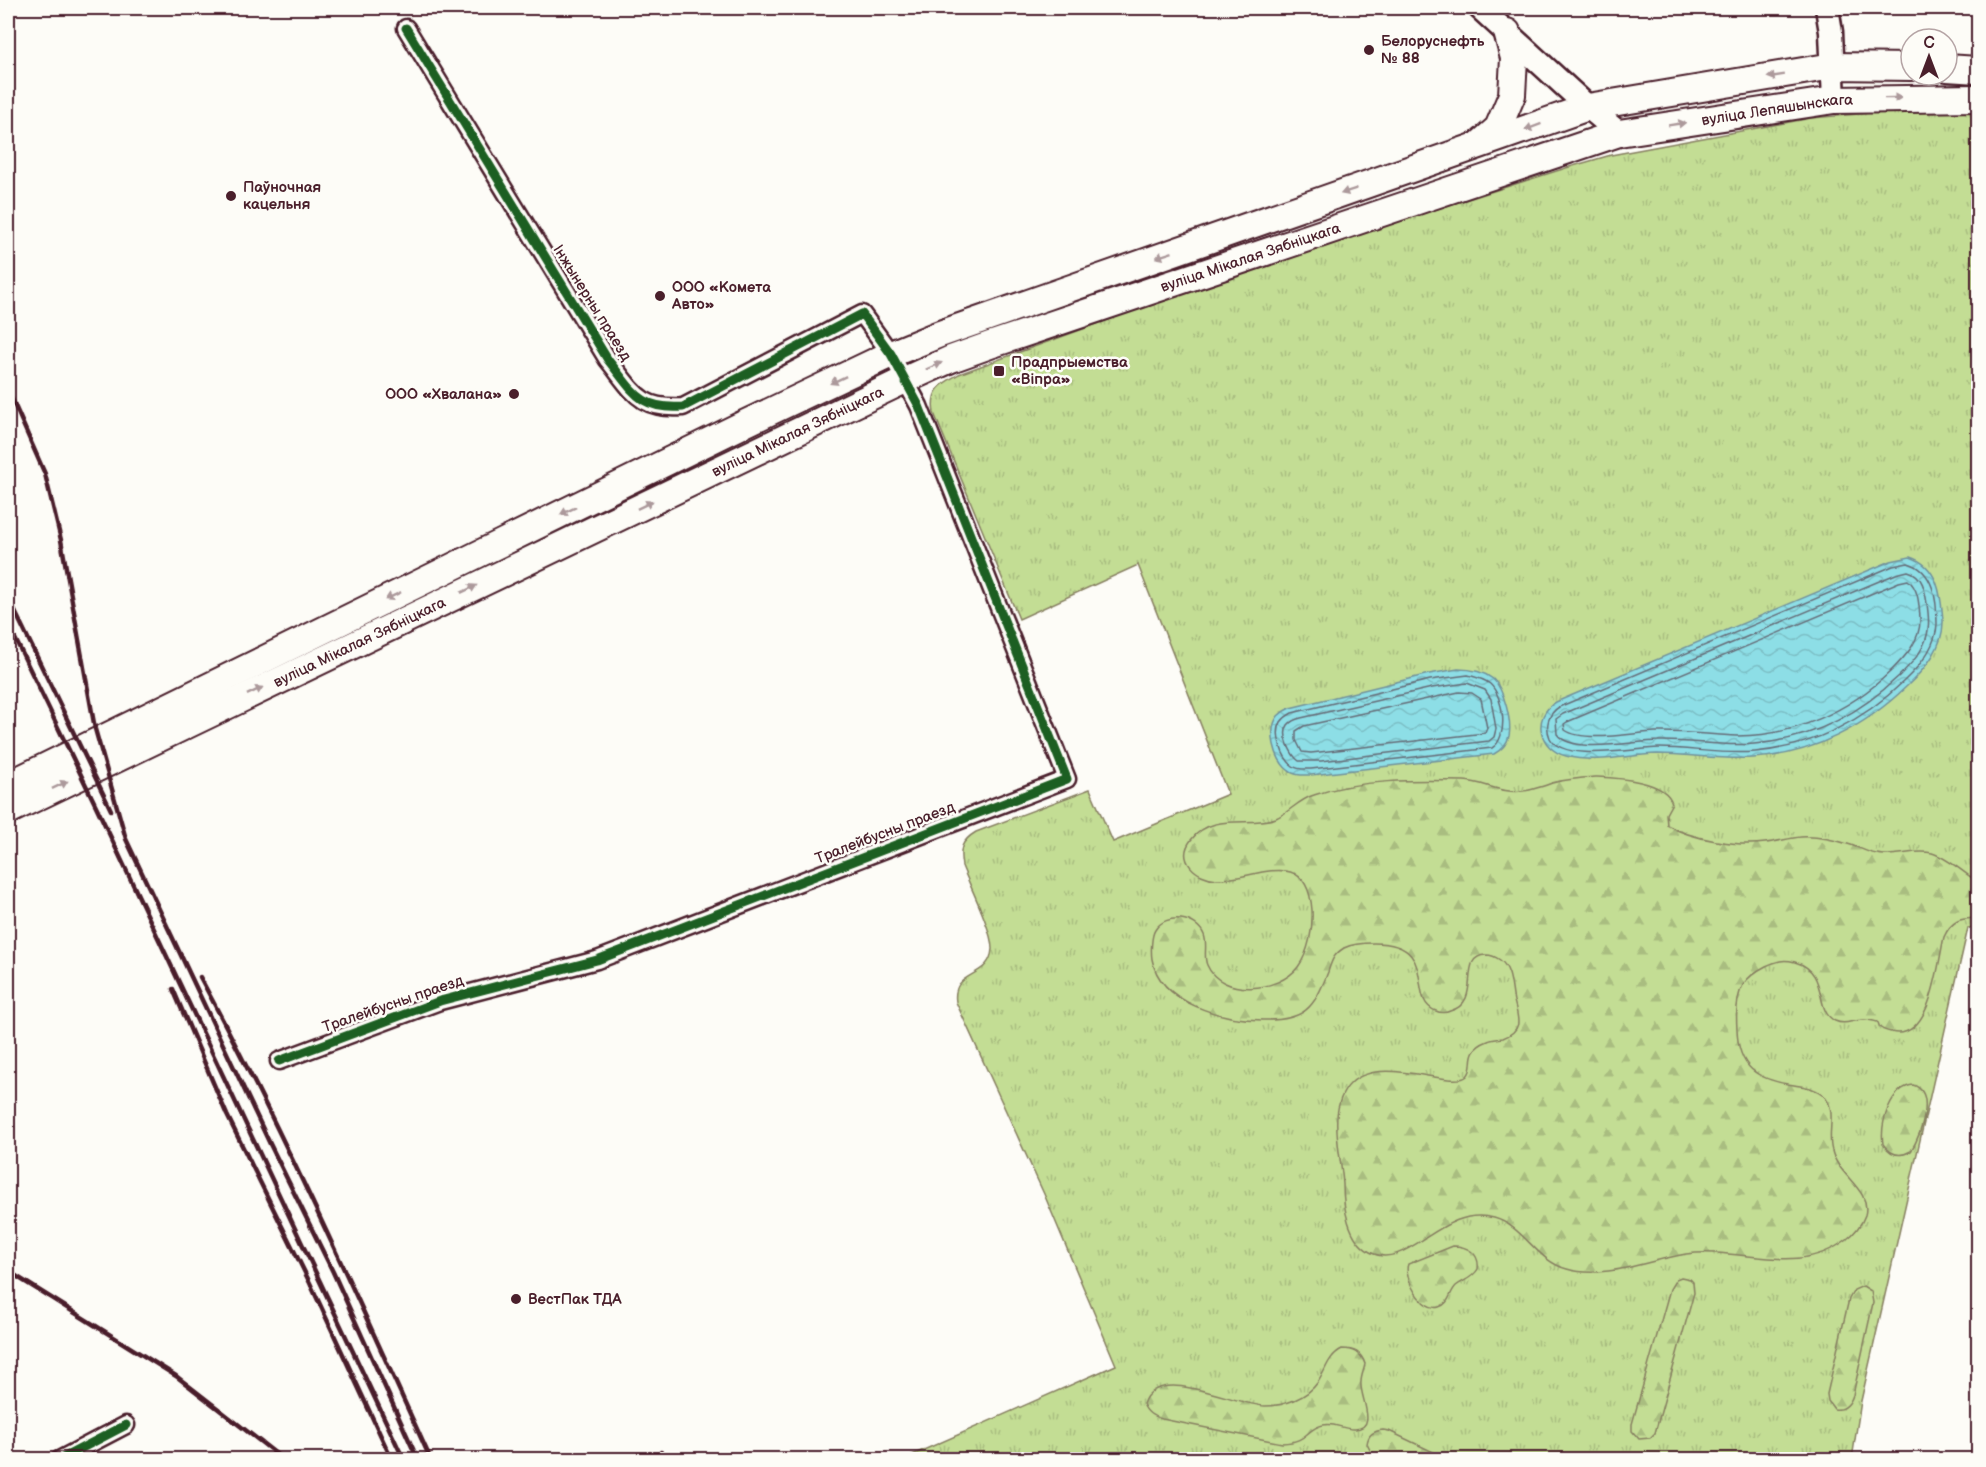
<svg xmlns="http://www.w3.org/2000/svg" width="1986" height="1467" font-family="'Balsamiq Sans',sans-serif">
  <style>
    .grass { fill: url(#grass-tufts); stroke: #867e60; stroke-width: 1.5 }
    .forest { fill: url(#forest-firs); stroke: #867e60; stroke-width: 1.5 }
    .water { fill: url(#water-waves); stroke: #72929b; stroke-width: 1.5 }
    .lines { fill: none; stroke-linecap: round; stroke-linejoin: round }
    .shore { stroke: #656b76; stroke-width: 1.5 }
    .minor-casing { stroke: #4a1f2b; stroke-width: 21 }
    .secondary-casing { stroke: #4a1f2b; stroke-width: 27 }
    .primary-casing { stroke: #4a1f2b; stroke-width: 30 }
    .minor { stroke: #fdfcf7; stroke-width: 16 }
    .secondary { stroke: #fdfcf7; stroke-width: 22 }
    .primary { stroke: #fdfcf7; stroke-width: 26 }
    .rail { stroke: #4a1f2b; stroke-width: 4.5 }
    .cycleway-casing { stroke: #fdfcf7; stroke-width: 13 }
    .cycleway { stroke: #1b5e20; stroke-width: 9 }
    .oneway { fill: #ac999b }
    .poi-dot { fill: #4a1f2b; stroke: #fdfcf7; stroke-width: 2 }
    .labels { text-anchor: middle; dominant-baseline: central; stroke-width: 5; stroke-linejoin: round; paint-order: stroke }
    .poi-label { font-size: 15px; font-weight: bold; fill: #4a1f2b; stroke: #fdfcf7; text-anchor: start }
    .street-label { font-size: 15px; fill: #4a1f2b; stroke: #fdfcf7 }
  </style>
  <defs>
    <pattern id="grass-tufts" width="24" height="20" patternUnits="userSpaceOnUse" patternTransform="scale(1.5)"><rect width="24" height="20" fill="#c3dd94"/><path d="M3 7l-1-3M5 7V3M7 7l1-3M15 17l-1-3M17 17v-4M19 17l1-3" fill="none" stroke="#a9bd80"/></pattern>
    <pattern id="forest-firs" width="22" height="20" patternUnits="userSpaceOnUse" patternTransform="scale(1.5)"><rect width="22" height="20" fill="#c3dd94"/><path d="M5 1l3.5 6h-7zM16 11l3.5 6h-7z" fill="#a9bd80"/></pattern>
    <pattern id="water-waves" width="16" height="10" patternUnits="userSpaceOnUse" patternTransform="scale(1.5)"><rect width="16" height="10" fill="#8ddee6"/><path d="M0 5q4-4 8 0t8 0" fill="none" stroke="#7bbec5"/></pattern>
  </defs>
  <rect width="100%" height="100%" fill="#fdfcf7"/>
  <filter id="ink" filterUnits="userSpaceOnUse"><feTurbulence type="fractalNoise" baseFrequency=".0167" numOctaves="2"/><feDisplacementMap in="SourceGraphic" scale="12" xChannelSelector="R" yChannelSelector="G"/><feConvolveMatrix kernelMatrix="1 2 1 2 8 2 1 2 1" color-interpolation-filters="sRGB"/></filter>
  <g filter="url(#ink)">
    <!-- grass -->
    <path class="grass" d="M1919,109L1974,112L1978,117V930L1968,928L1861,1401L1852,1459L901,1460L1116,1365L1044,1194L956,1002C951,969 990,980 992,949C992,930 970,886 962,866C959,849 961,841 976,832L1090,789L1113,842L1228,794L1138,565L1019,619L934,413C930,390 941,384 959,374L1171,297L1292,255L1566,168L1611,155L1811,118Z"/>
    <!-- forest -->
    <path class="forest" d="M1596,777C1617,778 1666,780 1672,803L1666,814L1667,825C1691,839 1738,847 1765,843C1777,842 1789,838 1801,837C1818,836 1835,840 1851,845C1860,848 1868,853 1877,854C1895,858 1913,849 1932,853C1948,858 1964,873 1978,882V919C1961,917 1951,921 1944,937C1938,963 1931,1043 1891,1032C1867,1026 1891,1022 1865,1020C1853,1019 1846,1026 1835,1021C1813,1010 1830,972 1795,962C1783,959 1777,961 1766,966C1758,970 1748,977 1743,985C1736,997 1736,1015 1737,1029C1738,1068 1757,1080 1794,1085C1804,1087 1813,1087 1822,1094C1839,1109 1826,1132 1832,1151C1838,1176 1872,1190 1865,1215C1862,1224 1854,1234 1847,1239C1798,1278 1740,1246 1686,1254C1648,1260 1605,1280 1567,1269C1536,1261 1524,1226 1494,1218C1442,1203 1407,1273 1370,1252C1348,1240 1343,1206 1343,1184C1341,1153 1326,1107 1351,1083C1382,1054 1453,1090 1467,1076C1477,1066 1462,1051 1488,1041C1492,1039 1498,1039 1503,1038C1523,1030 1519,1020 1514,1001C1511,988 1512,969 1500,960C1496,957 1491,955 1486,955C1456,956 1484,1002 1450,1011C1446,1013 1440,1013 1436,1011C1405,1000 1441,943 1374,943C1365,943 1352,944 1344,948C1333,955 1332,960 1328,972C1314,1008 1305,1021 1263,1020C1224,1020 1160,1004 1152,959C1151,953 1151,936 1155,930C1166,912 1197,917 1204,935C1208,945 1203,956 1207,965C1221,998 1279,992 1298,967C1309,952 1313,928 1312,910C1307,844 1253,881 1217,879C1196,878 1176,860 1191,840C1213,811 1250,828 1276,818C1290,812 1298,800 1314,795C1361,779 1415,780 1464,781C1484,782 1502,794 1523,791C1528,791 1547,785 1552,783C1567,779 1581,778 1596,777Z
      M1913,1085C1937,1092 1920,1136 1911,1151C1899,1158 1890,1154 1883,1144C1880,1123 1890,1088 1913,1085Z
      M1453,1246C1467,1246 1480,1253 1478,1269C1473,1278 1464,1280 1456,1286C1449,1293 1450,1304 1439,1307C1422,1312 1403,1278 1408,1264Z
      M1681,1277L1690,1279L1693,1282L1694,1293L1655,1433L1650,1438L1639,1439L1632,1431V1424L1670,1289L1676,1279Z
      M1863,1286L1871,1291L1873,1303L1853,1395C1850,1404 1845,1411 1834,1409L1828,1401L1827,1394L1849,1299L1854,1290Z
      M1342,1349C1354,1349 1361,1352 1365,1364C1364,1370 1361,1376 1361,1382C1359,1396 1379,1428 1355,1429C1343,1430 1335,1422 1323,1425C1305,1429 1309,1442 1282,1443L1162,1419C1152,1416 1147,1413 1143,1404C1157,1363 1235,1405 1265,1406C1284,1406 1307,1398 1318,1382C1326,1370 1328,1356 1342,1349Z
      M1383,1430L1389,1431L1448,1459H1385L1371,1452L1367,1444C1368,1434 1374,1431 1383,1430Z"/>
    <!-- water -->
    <path class="water" d="M1910,557C1938,566 1941,594 1943,620C1944,647 1925,669 1907,686C1866,726 1812,755 1753,758C1721,760 1689,754 1657,754C1628,755 1595,764 1566,756C1539,749 1531,717 1556,702L1891,561Z
      M1458,669C1470,669 1483,671 1493,679C1504,689 1512,722 1509,736C1507,744 1501,750 1494,754L1311,775C1303,775 1294,776 1288,770C1275,760 1267,730 1278,716C1281,713 1285,710 1290,708L1429,674Z"/>
    <g class="lines">
      <!-- shore -->
      <path class="shore" d="M1908,563C1934,570 1937,601 1937,624C1936,647 1920,666 1904,681C1863,721 1812,747 1755,752C1723,755 1691,748 1659,748C1636,748 1562,763 1550,738C1545,726 1548,714 1559,707L1893,566Z
        M1908,571C1923,575 1925,590 1927,604C1929,618 1930,631 1924,644C1919,656 1908,667 1899,676C1859,714 1810,740 1754,744C1722,747 1690,740 1658,741C1634,741 1572,755 1557,734L1556,719L1563,714L1896,574Z
        M1908,580C1919,589 1919,605 1920,618C1921,641 1905,657 1890,672C1849,711 1795,736 1737,736C1710,735 1683,731 1655,732C1633,733 1583,743 1565,730L1564,724L1567,722L1899,582Z
        M1468,675C1476,677 1484,679 1490,684C1504,697 1509,738 1492,748L1311,769C1305,769 1298,770 1293,766C1282,758 1274,734 1281,722C1284,718 1288,715 1292,713L1430,680Z
        M1467,683L1485,690L1491,699L1496,729L1494,737L1489,741L1321,761H1299C1291,755 1281,735 1288,725C1291,721 1297,719 1301,718L1432,688Z
        M1459,692L1472,693L1481,699L1487,728L1485,733L1311,753L1302,752L1296,740V731L1304,726Z"/>
      <defs>
        <path id="minor" d="M279,1061L440,1001L597,960L1067,779L919,406L891,354L862,314L683,407C639,410 634,392 608,360L406,28
          M59,1460L126,1425"/>
        <path id="secondary" d="M1480,8L1588,107L1619,133
          M1827,8L1831,32L1834,100"/>
        <g id="primary">
          <path d="M1947,68L1978,70"/>
          <path d="M1481,143L1498,128L1512,95L1514,58L1507,32"/>
          <path d="M8,785L744,424L891,354L940,334L1588,107L1833,66L1911,67"/>
          <path id="s1" d="M8,811L905,380L951,359L990,345L1619,133L1834,100L1978,98"/>
        </g>
      </defs>
      <!-- minor casing -->
      <use href="#minor" class="minor-casing"/>
      <!-- secondary casing -->
      <use href="#secondary" class="secondary-casing"/>
      <!-- primary casing -->
      <use href="#primary" class="primary-casing"/>
      <!-- minor -->
      <use href="#minor" class="minor"/>
      <!-- secondary -->
      <use href="#secondary" class="secondary"/>
      <!-- primary -->
      <use href="#primary" class="primary"/>
      <!-- rail -->
      <path class="rail" d="M8,390L45,474L61,540L95,729L126,839L270,1144L333,1272L418,1460
        M8,597L111,810
        M8,624L97,808L404,1460
        M200,977C284,1134 357,1297 431,1460
        M173,989L227,1115L310,1283L392,1460
        M8,1271L176,1376L284,1460
        M657,1460L661,1452"/>
      <defs>
        <path id="cycleway" d="M279,1061L440,1001L597,960L1067,779L919,406L891,354L862,314L683,407C639,410 634,392 608,360L406,28
          M59,1460L126,1425"/>
      </defs>
      <!-- cycleway casing -->
      <use href="#cycleway" class="cycleway-casing"/>
      <!-- cycleway -->
      <use href="#cycleway" class="cycleway"/>
    </g>
    <!-- one-way arrows -->
    <defs><path id="oneway-solid" d="M-6-.8H1V-3.2L6.5 0L1 3.2V.8H-6Z" transform="scale(1.5)"/></defs>
    <g class="oneway">
      <use href="#oneway-solid" transform="translate(1776 76) rotate(171)"/>
      <use href="#oneway-solid" transform="translate(1893 98) rotate(-1)"/>
      <use href="#oneway-solid" transform="translate(1677 124) rotate(-9)"/>
      <use href="#oneway-solid" transform="translate(1533 127) rotate(160)"/>
      <use href="#oneway-solid" transform="translate(1349 191) rotate(161)"/>
      <use href="#oneway-solid" transform="translate(1164 255) rotate(161)"/>
      <use href="#oneway-solid" transform="translate(934 366) rotate(-24)"/>
      <use href="#oneway-solid" transform="translate(838 380) rotate(155)"/>
      <use href="#oneway-solid" transform="translate(645 505) rotate(-26)"/>
      <use href="#oneway-solid" transform="translate(568 511) rotate(154)"/>
      <use href="#oneway-solid" transform="translate(469 589) rotate(-26)"/>
      <use href="#oneway-solid" transform="translate(393 596) rotate(154)"/>
      <use href="#oneway-solid" transform="translate(255 691) rotate(-26)"/>
      <use href="#oneway-solid" transform="translate(60 785) rotate(-26)"/>
    </g>
  </g>
  <!-- markers -->
  <g class="poi-dot">
    <circle cx="1369" cy="50" r="6"/>
    <circle cx="231" cy="196" r="6"/>
    <circle cx="660" cy="296" r="6"/>
    <rect x="993" y="365" width="12" height="12" rx="3"/>
    <circle cx="514" cy="394" r="6"/>
    <circle cx="516" cy="1299" r="6"/>
  </g>
  <g class="labels">
    <!-- poi labels -->
    <g class="poi-label">
      <text x="1381" y="41">Белоруснефть<tspan x="1381" dy="17">№ 88</tspan></text>
      <text x="243" y="187">Паўночная<tspan x="243" dy="17">кацельня</tspan></text>
      <text x="672" y="287">ООО «Комета<tspan x="672" dy="17">Авто»</tspan></text>
      <text x="1011" y="362">Прадпрыемства<tspan x="1011" dy="17">«Віпра»</tspan></text>
      <text x="502" y="394" text-anchor="end">ООО «Хвалана»</text>
      <text x="528" y="1299">ВестПак ТДА</text>
    </g>
    <!-- street labels -->
    <g class="street-label">
      <text stroke="none"><textPath href="#s1" startOffset="1911">вуліца Лепяшынскага</textPath></text>
      <text stroke="none"><textPath href="#s1" startOffset="1362">вуліца Мікалая Зябніцкага</textPath></text>
      <text transform="translate(592 303) rotate(58)">Інжынерны праезд</text>
      <text stroke="none"><textPath href="#s1" startOffset="876">вуліца Мікалая Зябніцкага</textPath></text>
      <text stroke="none"><textPath href="#s1" startOffset="390">вуліца Мікалая Зябніцкага</textPath></text>
      <text transform="translate(885 833) rotate(-21)">Тралейбусны праезд</text>
      <text transform="translate(393 1004) rotate(-19)">Тралейбусны праезд</text>
    </g>
  </g>
  <!-- margin -->
  <rect width="1986" height="1467" fill="none" stroke="#fdfcf7" stroke-width="30"/>
  <rect x="15" y="15" width="1956" height="1437" fill="none" stroke="#4a1f2b" stroke-width="2" filter="url(#ink)"/>
  <!-- north arrow -->
  <g transform="translate(1929 57)"><circle r="28" fill="#fdfcf7" stroke="#b5a4a5" stroke-width="1.5"/>
  <path d="M0-4.5L10 22L0 15L-10 22Z" fill="#4a1f2b"/>
  <text y="-9" font-size="16" font-weight="bold" text-anchor="middle" fill="#4a1f2b">С</text>
  </g>
</svg>
